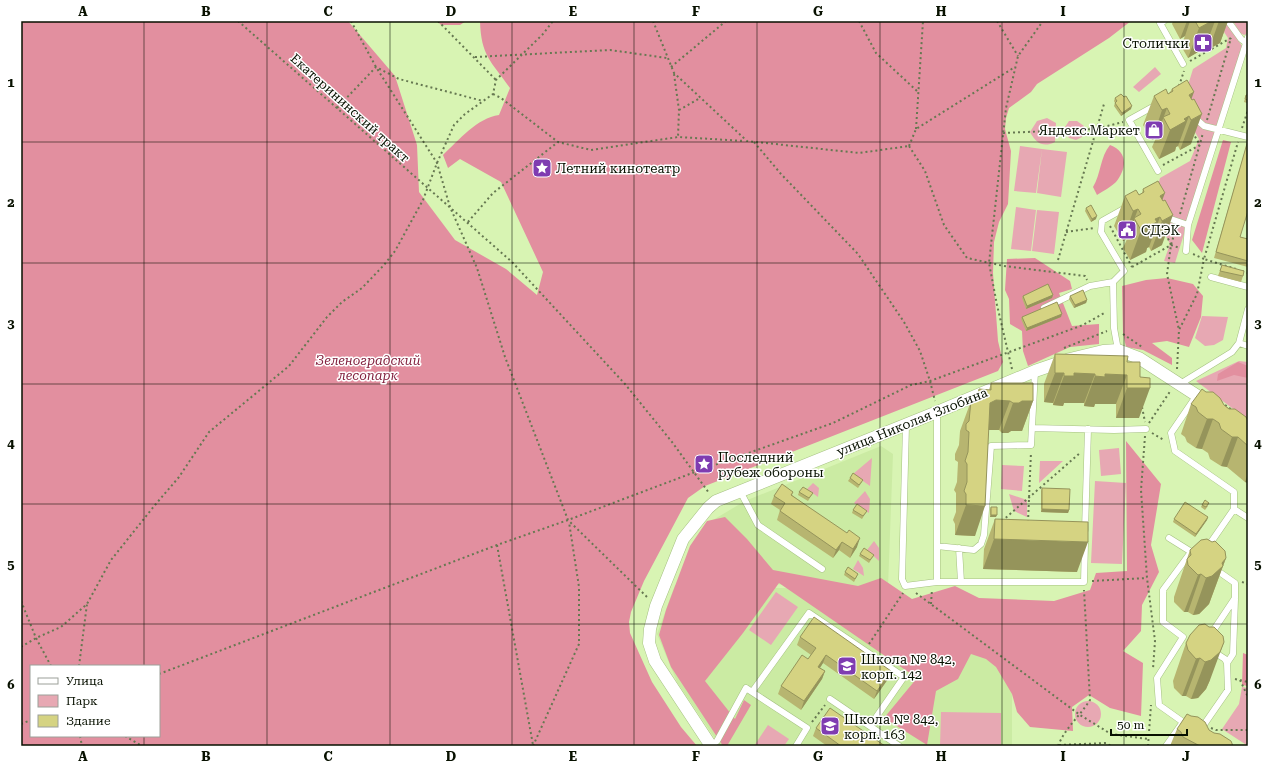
<svg xmlns="http://www.w3.org/2000/svg" width="1269" height="767" font-family="'Roboto Serif',serif">
  <style>
    .built { fill: #cbeba3 }
    .green { fill: #e7a8b3 }
    .forest { fill: #e28f9f; fill-rule: evenodd }
    .lines { fill: none; stroke-linecap: round; stroke-linejoin: round }
    .service-casing { stroke: #a5c082; stroke-width: 7 }
    .minor-casing { stroke: #a5c082; stroke-width: 13 }
    .path { stroke: #667851; stroke-width: 2; stroke-dasharray: 2 3; stroke-linecap: butt }
    .service { stroke: #fff; stroke-width: 6 }
    .minor { stroke: #fff; stroke-width: 12 }
    .wall { fill: #b7b570 }
    .shaded-wall { fill: #95945b }
    .building { fill: #d5d382; stroke: #95945b }
    .grid { fill: none; stroke: #081100; stroke-width: 1; stroke-opacity: 0.55 }
    .labels { text-anchor: middle; dominant-baseline: central; stroke-width: 3; stroke-linejoin: round; paint-order: stroke }
    .poi-label { font-size: 13px; fill: #081100; stroke: #fff; text-anchor: start }
    .street-label { font-size: 13px; fill: #081100; stroke: #fff }
    .park-label { font-size: 13px; font-style: italic; fill: #842340; stroke: #fff }
    .neatline { fill: none; stroke: #081100; stroke-width: 1.5 }
    .grid-label { font-size: 13px; text-anchor: middle; font-weight: bold; fill: #081100 }
  </style>
  <rect width="100%" height="100%" fill="#d8f4b3"/>
  <!-- built -->
  <path class="built" d="M881,446L893,454L888,587L679,582L713,520L745,501Z
    M675,585L891,591L1012,675V746H720L677,682L657,634Z"/>
  <!-- green -->
  <path class="green" d="M1225,21L1242,46L1175,263L1164,261L1170,244L1152,209L1160,178L1190,161L1199,139L1181,108L1193,69L1226,48L1228,38L1218,23Z
    M1233,21H1248L1246,34L1244,35L1240,33Z
    M1155,67L1161,74L1139,92L1133,87Z
    M1047,118L1056,123L1055,142C1043,148 1036,143 1030,132L1037,121Z
    M1069,121H1077L1084,126L1082,137L1076,140L1069,138L1063,130Z
    M1020,146L1042,149L1036,193L1014,191Z
    M1042,149L1067,152L1061,197L1037,193Z
    M1016,207L1036,210L1031,251L1011,249Z
    M1037,210L1059,212L1054,254L1032,251Z
    M1202,316L1228,317L1223,340L1214,345L1205,346L1195,338Z
    M1239,361L1248,362V420L1196,381Z
    M1119,448L1121,474L1101,476L1099,450Z
    M872,458L870,486L853,474Z
    M1040,461H1063L1039,483Z
    M1002,465L1024,466L1022,491L1001,489Z
    M1095,481L1126,483L1122,564L1091,563Z
    M813,483L819,488L818,497L807,489Z
    M865,491L870,499L869,513L854,503Z
    M1009,494L1027,500V517L1014,511Z
    M874,541L879,548V561L867,550Z
    M858,560L863,568L864,576L853,569Z
    M776,592L798,607L771,645L749,630Z
    M1242,687L1248,688V746L1222,729L1239,704Z
    M1075 714a13 13 0 1 1 26 0a13 13 0 1 1-26 0Z
    M941,712L1001,713V746H940Z
    M768,725L789,739L784,746H754Z"/>
  <!-- forest -->
  <path class="forest" d="M21,21H348L395,76L417,145L419,192L455,240L506,269L537,295L543,272L501,182L460,159L448,168L443,155C459,140 477,118 499,115L510,88C491,61 481,56 480,21H1131L1109,38L1037,84L1031,92L1009,108L1006,118L1005,129L1011,151L1008,204L999,222L994,242L993,273L998,341L1003,362L998,371L705,486L688,498L644,581L631,612L629,622L630,633L652,682L681,727L697,746H21ZM31,666H159V736H31Z
    M437,21H466L460,25H441Z
    M1223,140L1231,142L1202,253L1192,240Z
    M1110,145C1128,152 1127,168 1116,182C1111,187 1103,191 1097,195L1093,187C1101,174 1100,157 1110,145Z
    M1035,258L1070,281L1072,289L1059,293L1072,326L1099,324V344L1070,347L1028,366L1023,351L1022,331L1010,324L1009,299L1005,290L1007,259Z
    M1167,278L1193,284L1203,296L1201,317L1189,347L1167,341L1152,343L1172,358V365L1143,350L1126,347L1123,333L1122,286L1146,280Z
    M1238,362L1248,366V378L1234,375L1217,381L1218,374Z
    M1126,441L1161,484L1151,545L1159,572L1142,605L1141,631L1123,651L1143,663L1141,716L1110,708L1089,695L1072,707L1073,731L1030,727L1017,712L1012,694L996,667L986,659L971,654L958,679L936,691L927,745L884,718L917,678L779,583L743,633L705,681L735,719L744,700L751,705L727,746H723L671,667L659,635L666,610L690,546L707,521L725,517L747,539L773,570L858,586L881,578L912,599L955,586L979,598L1054,601L1090,590L1096,573L1127,571Z
    M1243,653L1248,655V686L1242,685Z"/>
  <g class="lines">
    <defs>
      <path id="service" d="M1164,21L1160,23L1183,64
        M1228,21L1241,39L1246,43
        M1156,105L1129,120L1158,171
        M1195,118L1204,126L1248,137
        M1165,217L1188,225
        M1186,251L1188,225L1248,37
        M1211,277L1248,287
        M1113,282L1114,328L1118,350
        M1044,308L1090,286L1113,282L1124,271L1101,232L1102,221L1127,207
        M1239,343L1248,346
        M1180,384L1232,352L1239,343L1248,309
        M1197,395L1171,433L1175,451L1234,492V509L1248,518
        M906,425L902,579L905,586L937,582H1084L1085,543
        M1033,428L1114,430L1146,429
        M740,491L758,525L822,569
        M1085,530L1088,429
        M1169,538L1193,553
        M937,546L974,550L981,544L984,535L991,446L1031,445L1035,371
        M959,548L961,582
        M1207,548L1234,509
        M937,582V412
        M1211,634L1235,598V583L1215,569
        M1227,663L1233,654L1235,599
        M830,699L899,746
        M1201,729L1228,690L1227,663L1225,659L1214,652
        M711,746L717,741L746,688L752,692
        M796,746L807,728L752,692L809,613L904,677L870,726
        M1166,746L1183,722L1159,705L1157,678L1183,637L1163,622V590L1191,552"/>
      <path id="minor" d="M711,746L655,661L649,643L650,629L656,606L683,539L708,508L716,501L937,412L1035,371L1070,359L1103,351L1118,350L1139,358L1210,404"/>
    </defs>
    <!-- service casing -->
    <use href="#service" class="service-casing"/>
    <!-- minor casing -->
    <use href="#minor" class="minor-casing"/>
    <!-- path -->
    <path class="path" d="M238,21L512,262L625,384L672,442L709,493
      M351,21L376,67L437,163L450,207L477,268L505,357L568,520L648,598
      M438,21L496,80
      M653,21L674,73L747,141L859,153L909,146
      M859,21L876,53L917,91
      M997,21L1018,56
      M475,57L610,50L667,58
      M1190,61L1231,38
      M671,67L726,21
      M674,74L679,110L678,137
      M1179,86L1184,71
      M493,94L501,98L558,142L591,150L678,137L745,141
      M337,108L376,67L399,79L483,101
      M679,110L700,98
      M1207,120L1231,38
      M1242,128L1248,110
      M916,129L923,21
      M1003,133L1096,129L1123,122
      M754,142L781,174L858,254L904,322L920,351L930,381L935,401
      M909,146L925,171L944,225L967,258L1004,266L1085,276L1087,280
      M909,146L916,129L1015,67
      M1163,165L1200,145L1193,133
      M1180,214L1203,133
      M468,222L493,193L558,142
      M1110,226L1132,267
      M1176,228L1171,245L1167,274L1179,330
      M1066,232L1094,228
      M1171,245L1180,248
      M1058,260L1104,104
      M1132,267L1171,245L1165,232
      M1236,269L1204,259L1238,142
      M1242,271L1248,273
      M1123,334L1142,347
      M1064,348L1107,331
      M1012,369L997,305L989,263L1006,108L1018,56L1043,21
      M1177,369L1179,330L1197,294L1204,259L1193,254
      M1221,402L1232,410
      M1142,407L1145,422
      M1149,423L1171,390
      M1152,433L1164,440
      M1145,436L1141,490L1147,578L1155,641L1153,669
      M1002,521L1080,453
      M1028,522L1031,452
      M497,545L533,745
      M1092,581L1147,578
      M1242,582L1248,584
      M916,593L1080,715L1111,734L1148,739
      M21,601L36,638L51,666
      M931,604L932,589
      M869,644L903,593
      M21,647L36,638L61,627L87,604L111,560L155,505L179,477L209,432L289,366L327,317L342,302L362,288L384,265L395,251L423,200L437,163L454,125L465,114L493,94L496,80L543,34L553,21
      M79,666L87,604
      M159,674L497,545L568,520L695,472L833,423L911,385L930,381L1083,325L1106,312
      M1235,679L1248,682
      M1240,680L1248,697
      M812,722L825,705
      M21,724L31,720
      M1211,728L1216,730H1248
      M80,736L82,746
      M125,736L142,746
      M1059,745L1106,743L1111,746
      M533,746L579,644V587L569,522
      M1058,746C1065,728 1080,716 1090,700L1084,590
      M1148,746L1151,705"/>
    <!-- service -->
    <use href="#service" class="service"/>
    <!-- minor -->
    <use href="#minor" class="minor"/>
  </g>
  <!-- wall -->
  <path class="wall" d="M1173,21H1228L1220,43L1209,49L1206,45L1205,46L1203,49L1188,58L1181,46L1185,36L1180,39L1172,24Z
    M1172,89L1191,100V144L1180,150L1178,146L1176,147L1175,151L1159,159L1152,147L1156,138L1152,140L1143,125L1154,96L1168,94L1170,92Z
    M1246,95L1248,99L1247,103L1244,102Z
    M1115,98L1131,109L1121,116L1114,106L1115,103L1114,101Z
    M1248,140L1240,237L1248,239V267L1214,258Z
    M1143,189L1162,200V245L1151,251L1149,247L1147,248L1146,252L1130,260L1123,248L1127,239L1123,241L1114,226L1125,196L1139,195L1142,193Z
    M1086,208L1096,219L1091,222L1085,211Z
    M1222,265L1243,276L1241,282L1218,276Z
    M1053,295L1052,298L1026,309L1022,298L1023,296Z
    M1070,296L1087,300L1086,303L1074,308L1069,299Z
    M1022,317H1061L1026,331L1021,319Z
    M1055,354L1127,362L1139,418H1116V404H1095L1094,407L1084,406V403H1064L1063,406L1053,405V403L1044,402V384Z
    M991,383L1033,401L1022,431H1011L1008,433H1002L999,430H988L975,536L955,535V524L953,520L956,512V493L954,490L957,482L958,462L955,460V454L959,445L960,431L971,401H974L979,389L989,390Z
    M1191,404L1224,405L1248,421V483L1245,482L1227,467L1221,466L1210,459L1208,453L1202,449L1196,448L1187,442L1185,437L1181,434Z
    M850,478L862,482L858,488L848,481Z
    M1042,488L1069,510L1068,513L1041,512V491Z
    M793,492L792,495L857,547L850,558L839,550L833,558L777,520L780,510L771,504L774,496Z
    M799,492L813,493L808,501L798,495Z
    M1202,505L1208,506L1205,510L1201,507Z
    M991,507L996,517H990V509Z
    M853,510L867,511L862,519L852,513Z
    M1208,517L1207,520L1195,537L1173,522L1174,519Z
    M995,519L1077,572L983,569L984,549Z
    M1190,550L1226,558L1209,604L1199,614L1193,615L1188,612H1184L1174,602V597Z
    M860,554L874,555L869,563L859,556Z
    M845,572L857,576L854,582L844,575Z
    M1199,625L1210,680L1206,689L1198,698L1191,699L1186,696H1182L1174,688L1173,681L1186,643Z
    M800,637L888,679L874,699L823,663L820,668L825,671L822,679L801,710L778,694L781,686L808,659L811,655L797,645Z
    M816,728L885,746H827L813,736Z
    M1177,729L1209,730L1233,746H1170Z"/>
  <!-- shaded-wall -->
  <path class="shaded-wall" d="M1187,21H1190L1185,36L1180,39Z
    M1208,21H1215L1206,45L1205,46L1203,49L1188,58L1199,28Z
    M1219,21H1228L1220,43L1209,49Z
    M1194,92L1184,119L1189,116L1178,146L1176,147L1175,151L1159,159L1170,130L1189,95Z
    M1132,106L1131,109L1121,116L1122,113Z
    M1167,108L1156,138L1152,140L1162,110Z
    M1202,114L1191,144L1180,150L1191,120Z
    M1165,193L1155,219L1160,217L1149,247L1147,248L1146,252L1130,260L1141,230L1160,196Z
    M1138,209L1127,239L1123,241L1133,211Z
    M1173,215L1162,245L1151,251L1162,221Z
    M1097,216L1096,219L1091,222L1092,219Z
    M1053,295L1052,298L1026,309L1027,306Z
    M1087,300L1086,303L1074,308L1075,305Z
    M1062,314L1061,317L1026,331L1027,328Z
    M1055,373H1064L1053,403L1044,402Z
    M1074,373L1095,374L1084,403H1064L1063,406L1053,405L1064,376Z
    M1105,374L1127,375L1116,404H1095L1094,407L1084,406L1095,376Z
    M1127,388H1150L1139,418H1116Z
    M996,400L1010,401L999,430H985L990,403Z
    M1022,401H1033L1022,431H1011L1008,433H1002L1013,403Z
    M1207,419H1213L1202,449L1196,448Z
    M1232,437H1238L1227,467L1221,466Z
    M1248,473V483L1245,482Z
    M966,505L985,506L975,536L955,535Z
    M1042,509L1069,510L1068,513L1041,512Z
    M991,515H997L996,517H990Z
    M1208,517L1207,520L1195,537L1196,534Z
    M860,538L857,547L850,558L853,549Z
    M994,539L1088,542L1077,572L983,569Z
    M842,542L839,550L833,558L836,550Z
    M1226,558L1209,604L1199,614L1193,615L1206,578L1222,563Z
    M1201,574L1188,612H1184L1198,575Z
    M1224,642L1210,680L1206,689L1198,698L1191,699L1205,662Z
    M826,655L823,663L815,675L818,667Z
    M1200,658L1186,696H1182L1196,659Z
    M825,671L822,679L801,710L804,701Z
    M891,671L888,679L874,699L877,691Z"/>
  <!-- building -->
  <path class="building" d="M1195,21H1212L1199,28Z
    M1187,80L1194,92L1189,95L1192,100L1194,99L1202,114L1191,120L1189,116L1184,119L1186,121L1170,130L1163,117L1170,114L1167,108L1162,110L1154,96L1166,89L1168,94L1173,91L1172,89Z
    M1121,94L1124,97L1126,96L1132,106L1122,113L1115,103L1117,101L1115,98Z
    M1246,95H1248V100L1245,99Z
    M1248,140V211L1240,237L1248,239V261L1216,252Z
    M1158,181L1165,193L1160,196L1163,201L1165,200L1173,215L1162,221L1160,217L1155,219L1157,222L1141,230L1134,218L1141,214L1138,209L1133,211L1125,196L1136,190L1139,195L1144,192L1143,189Z
    M1091,205L1097,216L1092,219L1086,208Z
    M1222,265L1244,271L1243,276L1220,271Z
    M1048,284L1053,295L1027,306L1023,296Z
    M1083,290L1087,300L1075,305L1070,296Z
    M1057,302L1062,314L1027,328L1022,317Z
    M1055,354L1128,356L1127,362H1140V377L1150,378V388H1127V375L1105,374V377L1095,376V374L1074,373V376H1064V373H1055Z
    M991,383H1033V401H1022L1019,403H1013L1010,401L996,400L990,403L985,506L966,505V494L964,491L967,482V464L965,461L968,452L969,432L966,430V424L969,421L971,401H978L979,389L991,390Z
    M1202,389L1206,392H1213L1220,398L1224,405L1229,409H1235L1246,417L1248,421V446L1238,437H1232L1221,429L1219,423L1213,419H1207L1198,412L1196,407L1191,404Z
    M853,473L863,480L859,485L850,478Z
    M782,484L793,492L791,495L847,533L849,530L860,538L853,549L842,542L836,550L780,511L785,503L774,496Z
    M803,487L813,493L809,498L799,492Z
    M1042,488L1070,489L1069,510L1042,509Z
    M1205,500L1209,503L1206,507L1202,505Z
    M1185,502L1208,517L1196,534L1174,519Z
    M857,504L867,511L863,516L853,510Z
    M991,507H997V515H991Z
    M995,519L1088,522V542L994,539Z
    M1207,539L1212,542L1215,541L1225,551L1226,558L1222,563L1223,566L1212,576L1206,578L1201,574L1198,575L1188,565L1187,559L1191,555L1190,550L1201,540Z
    M864,548L874,555L870,560L860,554Z
    M848,567L858,574L855,579L845,572Z
    M814,617L891,671L877,691L826,655L818,667L825,671L804,701L781,686L802,655L808,659L816,648L800,637Z
    M1205,624L1209,627H1214L1223,636L1224,642L1220,652L1211,660L1205,662L1200,658L1196,659L1188,650L1186,643L1190,635L1199,625Z
    M830,708L885,746H841L816,728Z
    M1187,714L1191,716L1198,717L1205,722L1209,730L1214,733L1220,734L1231,741L1233,746H1200L1183,737L1181,732L1177,729Z"/>
  <!-- grid -->
  <path class="grid" d="M144,21V666M267,21V746M390,21V746M512,21V746M634,21V746M757,21V746M880,21V746M1002,21V746M1124,21V746M21,142H1248M21,263H1248M21,384H1248M21,504H1248M21,624H1248M144,736V746"/>
  <!-- icons -->
  <defs>
    <symbol id="pharmacy-square" viewBox="-11 -11 22 22"><rect x="-9" y="-9" width="18" height="18" rx="4" fill="#7f3cb1" stroke="#fff"/><path d="M-2-6h4v4h4v4h-4v4h-4v-4h-4v-4h4Z" fill="#fff"/></symbol>
    <symbol id="shop-square" viewBox="-11 -11 22 22"><rect x="-9" y="-9" width="18" height="18" rx="4" fill="#7f3cb1" stroke="#fff"/><path d="M-5-2.5h2.3a2.7 3.5 0 0 1 5.4 0H5L5.5 6h-11ZM-1.5-2.5h3a1.5 2.3 0 0 0-3 0Z" fill="#fff"/></symbol>
    <symbol id="sight-square" viewBox="-11 -11 22 22"><rect x="-9" y="-9" width="18" height="18" rx="4" fill="#7f3cb1" stroke="#fff"/><path d="M0-6L1.8-2.2L6-1.7L2.9 1.2L3.7 5.4L0 3.3L-3.7 5.4L-2.9 1.2L-6-1.7L-1.8-2.2Z" fill="#fff"/></symbol>
    <symbol id="civic-square" viewBox="-11 -11 22 22"><rect x="-9" y="-9" width="18" height="18" rx="4" fill="#7f3cb1" stroke="#fff"/><path d="M-.6-6.5H3V-4.5H.6V-3L4-1V1h2V6H-6V1h2V-1L-.6-3ZM-1.2 2.5V6h2.4V2.5Z" fill="#fff"/></symbol>
    <symbol id="school-square" viewBox="-11 -11 22 22"><rect x="-9" y="-9" width="18" height="18" rx="4" fill="#7f3cb1" stroke="#fff"/><path d="M0-5L7-2L0 1L-7-2ZM-4 1L0 2.5L4 1V4Q0 6-4 4Z" fill="#fff"/></symbol>
  </defs>
  <g fill-rule="evenodd">
    <use href="#pharmacy-square" x="1192" y="32" width="22" height="22"/>
    <use href="#shop-square" x="1143" y="119" width="22" height="22"/>
    <use href="#sight-square" x="531" y="157" width="22" height="22"/>
    <use href="#civic-square" x="1116" y="219" width="22" height="22"/>
    <use href="#sight-square" x="693" y="453" width="22" height="22"/>
    <use href="#school-square" x="836" y="655" width="22" height="22"/>
    <use href="#school-square" x="819" y="715" width="22" height="22"/>
  </g>
  <g class="labels">
    <!-- poi labels -->
    <g class="poi-label">
      <text x="1189" y="43" text-anchor="end">Столички</text>
      <text x="1140" y="130" text-anchor="end">Яндекс.Маркет</text>
      <text x="556" y="168">Летний кинотеатр</text>
      <text x="1141" y="230">СДЭК</text>
      <text x="718" y="457">Последний<tspan x="718" dy="15">рубеж обороны</tspan></text>
      <text x="861" y="659">Школа № 842,<tspan x="861" dy="15">корп. 142</tspan></text>
      <text x="844" y="719">Школа № 842,<tspan x="844" dy="15">корп. 163</tspan></text>
    </g>
    <!-- street labels -->
    <g class="street-label">
      <text transform="translate(350 108) rotate(42)">Екатерининский тракт</text>
      <text transform="translate(912 422) rotate(-22)">улица Николая Злобина</text>
    </g>
    <!-- park labels -->
    <g class="park-label">
      <text x="368" y="360">Зеленоградский<tspan x="368" dy="15">лесопарк</tspan></text>
    </g>
  </g>
  <!-- border -->
  <rect width="1269" height="767" fill="none" stroke="#ffffff" stroke-width="44"/>
  <!-- legend -->
  <rect x="30" y="665" width="130" height="72" fill="#ffffff" stroke="#9ca099"/>
  <rect x="38" y="678" width="20" height="6" fill="#ffffff" stroke="#9ca099"/>
  <text x="66" y="685" font-size="12" fill="#081100">Улица</text>
  <rect x="38" y="695" width="20" height="12" fill="#e7a8b3" stroke="#9ca099"/>
  <text x="66" y="705" font-size="12" fill="#081100">Парк</text>
  <rect x="38" y="715" width="20" height="12" fill="#d5d382" stroke="#9ca099"/>
  <text x="66" y="725" font-size="12" fill="#081100">Здание</text>
  <!-- scale -->
  <path d="M1111 729v6h76v-6" fill="none" stroke="#081100" stroke-width="2"/>
  <text x="1117" y="729" font-size="12" fill="#081100" stroke="#ffffff" stroke-width="3" paint-order="stroke">50 m</text>
  <rect x="22" y="22" width="1225" height="723" class="neatline"/>
  <g class="grid-label">
    <text x="83" y="16">A</text>
    <text x="206" y="16">B</text>
    <text x="328" y="16">C</text>
    <text x="451" y="16">D</text>
    <text x="573" y="16">E</text>
    <text x="696" y="16">F</text>
    <text x="818" y="16">G</text>
    <text x="941" y="16">H</text>
    <text x="1063" y="16">I</text>
    <text x="1186" y="16">J</text>
    <text x="11" y="87">1</text>
    <text x="1258" y="87">1</text>
    <text x="11" y="207">2</text>
    <text x="1258" y="207">2</text>
    <text x="11" y="328">3</text>
    <text x="1258" y="328">3</text>
    <text x="11" y="448">4</text>
    <text x="1258" y="448">4</text>
    <text x="11" y="569">5</text>
    <text x="1258" y="569">5</text>
    <text x="11" y="689">6</text>
    <text x="1258" y="689">6</text>
    <text x="83" y="761">A</text>
    <text x="206" y="761">B</text>
    <text x="328" y="761">C</text>
    <text x="451" y="761">D</text>
    <text x="573" y="761">E</text>
    <text x="696" y="761">F</text>
    <text x="818" y="761">G</text>
    <text x="941" y="761">H</text>
    <text x="1063" y="761">I</text>
    <text x="1186" y="761">J</text>
  </g>
</svg>
